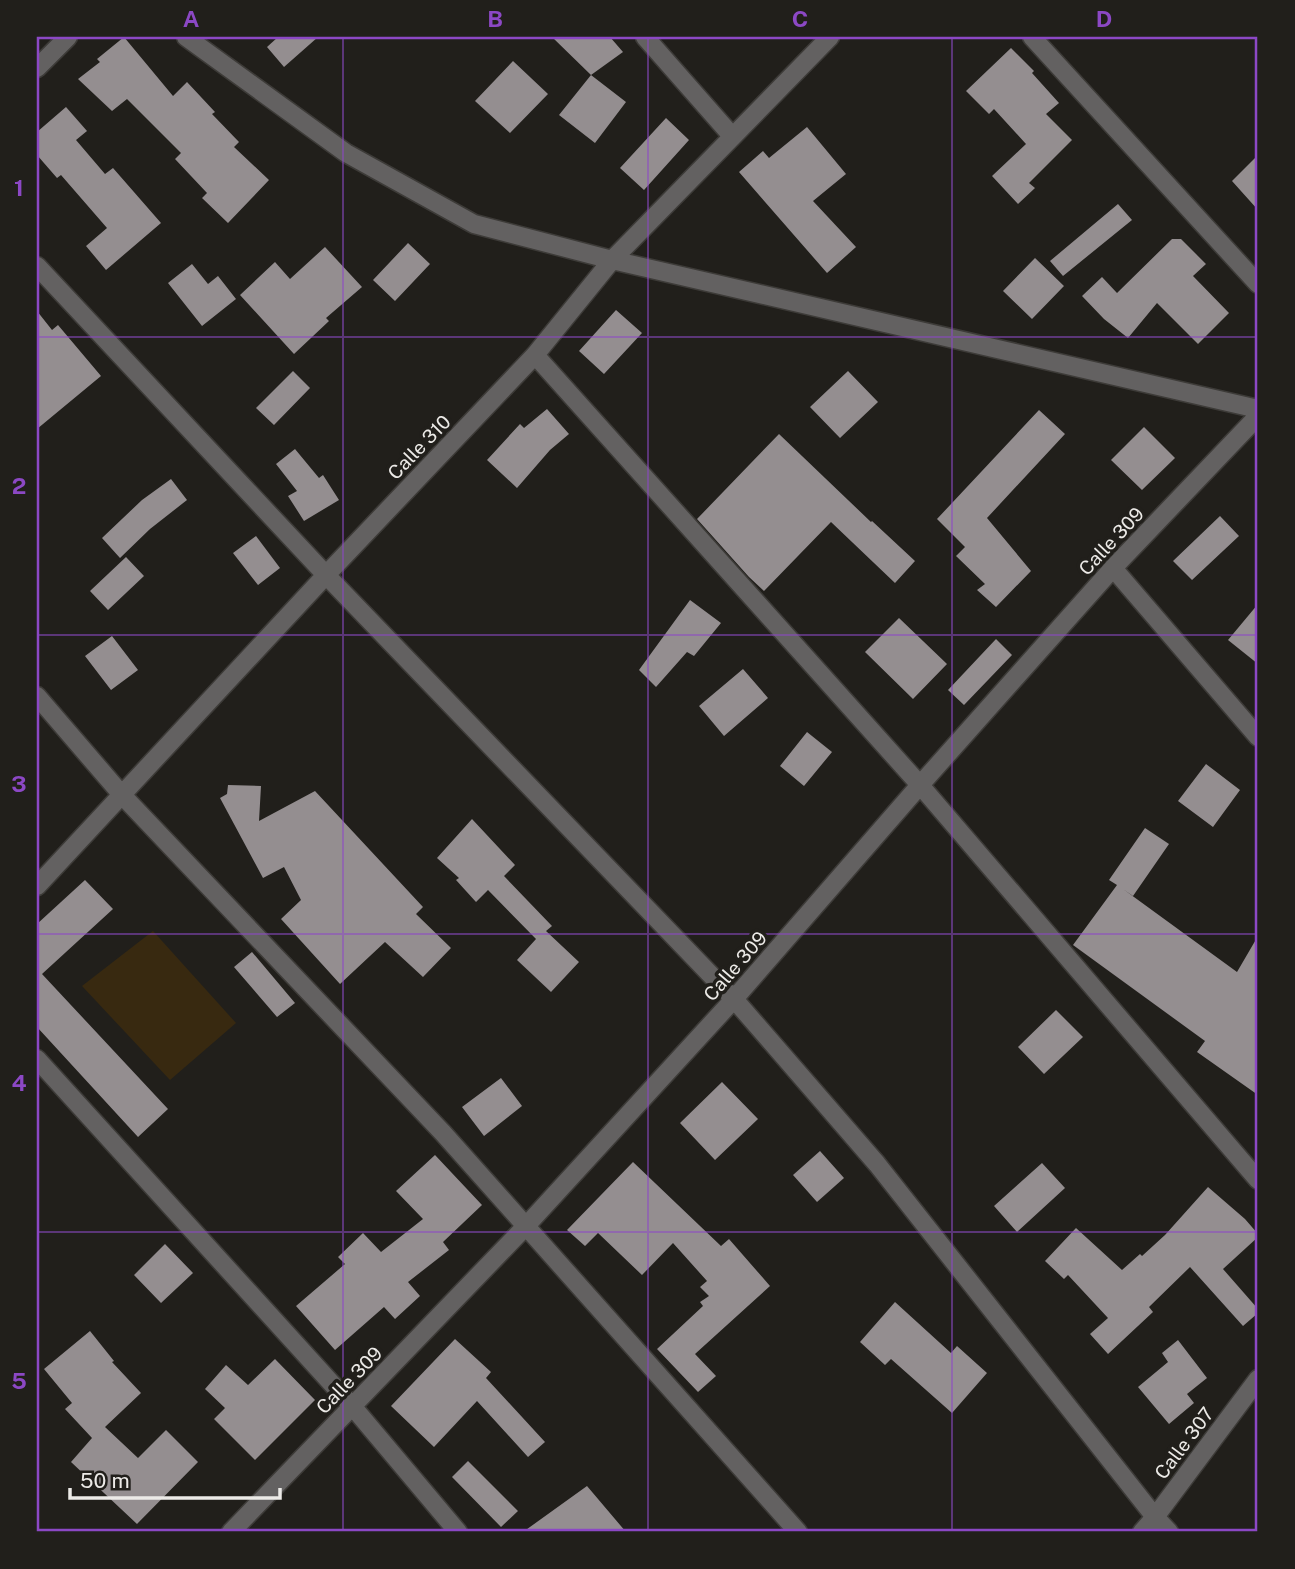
<svg xmlns="http://www.w3.org/2000/svg" width="1295" height="1569" font-family="'Public Sans',sans-serif">
  <style>
    .green { fill: #382910 }
    .building { fill: #948e90 }
    .lines { fill: none; stroke-linecap: round; stroke-linejoin: round }
    .minor-casing { stroke: #3d3b38; stroke-width: 21 }
    .minor { stroke: #636161; stroke-width: 18 }
    .grid { fill: none; stroke: #8c48c5; stroke-width: 2; stroke-opacity: 0.55 }
    .labels { text-anchor: middle; dominant-baseline: central; stroke-width: 7; stroke-linejoin: round; paint-order: stroke }
    .street-label { font-size: 19px; fill: #eceae7; stroke: #211f1b }
    .neatline { fill: none; stroke: #8c48c5; stroke-width: 2.5 }
    .grid-label { font-size: 23px; text-anchor: middle; font-weight: bold; fill: #8c48c5 }
  </style>
  <rect width="100%" height="100%" fill="#211f1b"/>
  <!-- green -->
  <path class="green" d="M153,931L236,1023L170,1080L82,986Z"/>
  <!-- building -->
  <path class="building" d="M124,37L173,96L187,82L215,112L212,114L239,142L234,147L269,180L228,223L202,198L207,193L175,159L181,153L127,99L112,111L78,79L100,62L97,59Z
    M278,37H318L284,67L267,47Z
    M552,37H610L623,52L591,75Z
    M1011,48L1034,71L1032,73L1059,103L1046,114L1072,140L1029,183L1035,188L1018,204L992,176L1026,144L994,109L989,114L966,91Z
    M513,61L548,94L510,133L475,101Z
    M591,75L626,102L595,143L559,115Z
    M66,107L87,131L76,140L105,174L113,168L161,223L106,270L86,246L107,228L61,175L57,178L37,155V132Z
    M666,118L689,140L644,190L620,168Z
    M807,127L846,174L813,201L856,247L827,273L739,172L763,151L769,158Z
    M1258,155V210L1232,181Z
    M1118,204L1132,220L1063,276L1050,261Z
    M1172,239H1181L1206,264L1193,276L1229,313L1198,344L1157,303L1128,338L1104,319L1082,296L1102,277L1117,293Z
    M408,243L430,264L395,301L373,280Z
    M325,247L362,287L326,318L329,321L294,354L240,295L275,262L290,279Z
    M1035,258L1064,286L1032,319L1003,291Z
    M192,264L208,284L218,276L236,299L202,326L168,283Z
    M616,310L642,333L604,374L579,351Z
    M37,311L52,330L58,325L101,376L37,429Z
    M293,371L310,388L274,425L256,408Z
    M848,371L878,402L840,438L810,407Z
    M547,409L569,434L550,450L517,488L487,460L520,424L524,428Z
    M1039,410L1065,434L987,518L1031,571L996,607L977,590L985,584L956,556L965,547L937,519Z
    M1144,427L1175,458L1142,490L1111,460Z
    M779,434L871,522L872,521L915,561L895,583L831,522L764,591L749,577L697,519Z
    M295,449L319,478L323,475L339,500L304,521L288,496L297,491L276,464Z
    M171,479L187,500L150,529L120,558L102,538L142,500Z
    M1220,516L1239,536L1192,580L1173,561Z
    M256,536L280,568L258,585L233,553Z
    M126,557L144,576L108,610L90,591Z
    M690,600L721,623L694,656L687,652L656,687L639,670Z
    M1258,604V664L1228,640Z
    M899,618L947,664L913,699L865,652Z
    M112,636L138,670L111,690L85,656Z
    M996,639L1012,655L964,705L948,690Z
    M743,669L768,698L724,736L699,706Z
    M807,732L832,752L804,786L780,766Z
    M1206,764L1240,790L1213,827L1178,801Z
    M228,785L261,786L259,821L315,791L423,907L416,914L451,948L423,977L385,942L340,984L281,919L301,900L284,867L263,878L220,798L227,794Z
    M472,819L515,865L504,876L552,926L546,931L579,962L551,992L517,960L536,939L488,890L476,902L456,880L459,878L437,858Z
    M1145,828L1169,844L1133,896L1123,889L1237,972L1258,936V1095L1197,1052L1205,1041L1073,945L1117,885L1109,880Z
    M85,880L113,909L42,974L168,1109L138,1137L37,1027V924Z
    M252,952L295,1003L277,1017L234,967Z
    M1056,1010L1083,1037L1044,1074L1018,1047Z
    M501,1078L522,1106L484,1136L462,1107Z
    M722,1082L758,1119L715,1160L680,1123Z
    M820,1151L844,1178L817,1202L793,1175Z
    M435,1155L482,1205L443,1242L449,1250L408,1282L420,1296L395,1319L384,1307L335,1350L296,1306L345,1264L338,1257L363,1233L381,1252L423,1219L396,1191Z
    M633,1162L721,1246L729,1239L770,1286L695,1354L716,1376L698,1392L657,1349L703,1306L700,1302L709,1296L700,1287L707,1281L673,1243L642,1275L598,1233L585,1246L567,1230Z
    M1042,1163L1065,1188L1017,1232L994,1206Z
    M1208,1187L1245,1219L1258,1234V1237L1223,1269L1258,1309V1313L1243,1326L1190,1267L1149,1307L1153,1312L1108,1354L1090,1334L1108,1318L1068,1275L1064,1279L1045,1261L1076,1228L1122,1270L1140,1254L1142,1256L1165,1235Z
    M165,1244L193,1273L161,1303L134,1275Z
    M895,1302L951,1353L957,1346L987,1373L952,1413L891,1359L885,1365L860,1342Z
    M90,1331L114,1361L112,1362L141,1393L105,1427L138,1458L166,1430L198,1462L137,1524L71,1462L92,1438L65,1409L72,1403L44,1369Z
    M455,1339L491,1372L486,1378L545,1442L528,1457L477,1401L434,1447L391,1406Z
    M1178,1340L1207,1378L1187,1394L1194,1403L1169,1424L1138,1387L1168,1362L1162,1353Z
    M275,1359L315,1400L255,1460L214,1419L225,1408L205,1389L226,1365L248,1385Z
    M468,1461L518,1511L501,1527L452,1477Z
    M587,1486L626,1532H523Z"/>
  <g class="lines">
    <defs>
      <path id="minor" d="M186,37L346,153L474,224L612,260L1258,409
        M645,37L732,136
        M1032,37L1258,284
        M37,68L68,37
        M37,266L326,575L734,999L877,1164L1155,1517L1169,1532
        M535,355L920,785L1258,1180
        M1113,568L1258,737
        M37,696L122,795L443,1133L798,1532
        M37,886L326,575L535,355L612,260L830,37
        M37,1059L353,1407L458,1532
        M231,1532L526,1226L734,999L920,785L1113,568L1258,416
        M1142,1532L1155,1517L1258,1379"/>
    </defs>
    <!-- minor casing -->
    <use href="#minor" class="minor-casing"/>
    <!-- minor -->
    <use href="#minor" class="minor"/>
  </g>
  <!-- grid -->
  <path class="grid" d="M343,37V1532M648,37V1532M952,37V1532M37,337H1258M37,635H1258M37,934H1258M37,1232H1258"/>
  <g class="labels">
    <!-- street labels -->
    <g class="street-label">
      <text transform="translate(419 447) rotate(-46)">Calle 310</text>
      <text transform="translate(1111 541) rotate(-47)">Calle 309</text>
      <text transform="translate(735 966) rotate(-49)">Calle 309</text>
      <text transform="translate(349 1380) rotate(-46)">Calle 309</text>
      <text transform="translate(1184 1443) rotate(-53)">Calle 307</text>
    </g>
  </g>
  <!-- border -->
  <rect width="1295" height="1569" fill="none" stroke="#211f1b" stroke-width="77"/>
  <!-- scale -->
  <path d="M70 1488v10h210v-10" fill="none" stroke="#eceae7" stroke-width="3.5"/>
  <text x="80" y="1488" font-size="21" fill="#eceae7" stroke="#211f1b" stroke-width="5" paint-order="stroke">50 m</text>
  <rect x="38" y="38" width="1218" height="1492" class="neatline"/>
  <g class="grid-label">
    <text x="191" y="27">A</text>
    <text x="495" y="27">B</text>
    <text x="800" y="27">C</text>
    <text x="1104" y="27">D</text>
    <text x="19" y="196">1</text>
    <text x="19" y="494">2</text>
    <text x="19" y="792">3</text>
    <text x="19" y="1091">4</text>
    <text x="19" y="1389">5</text>
  </g>
</svg>
